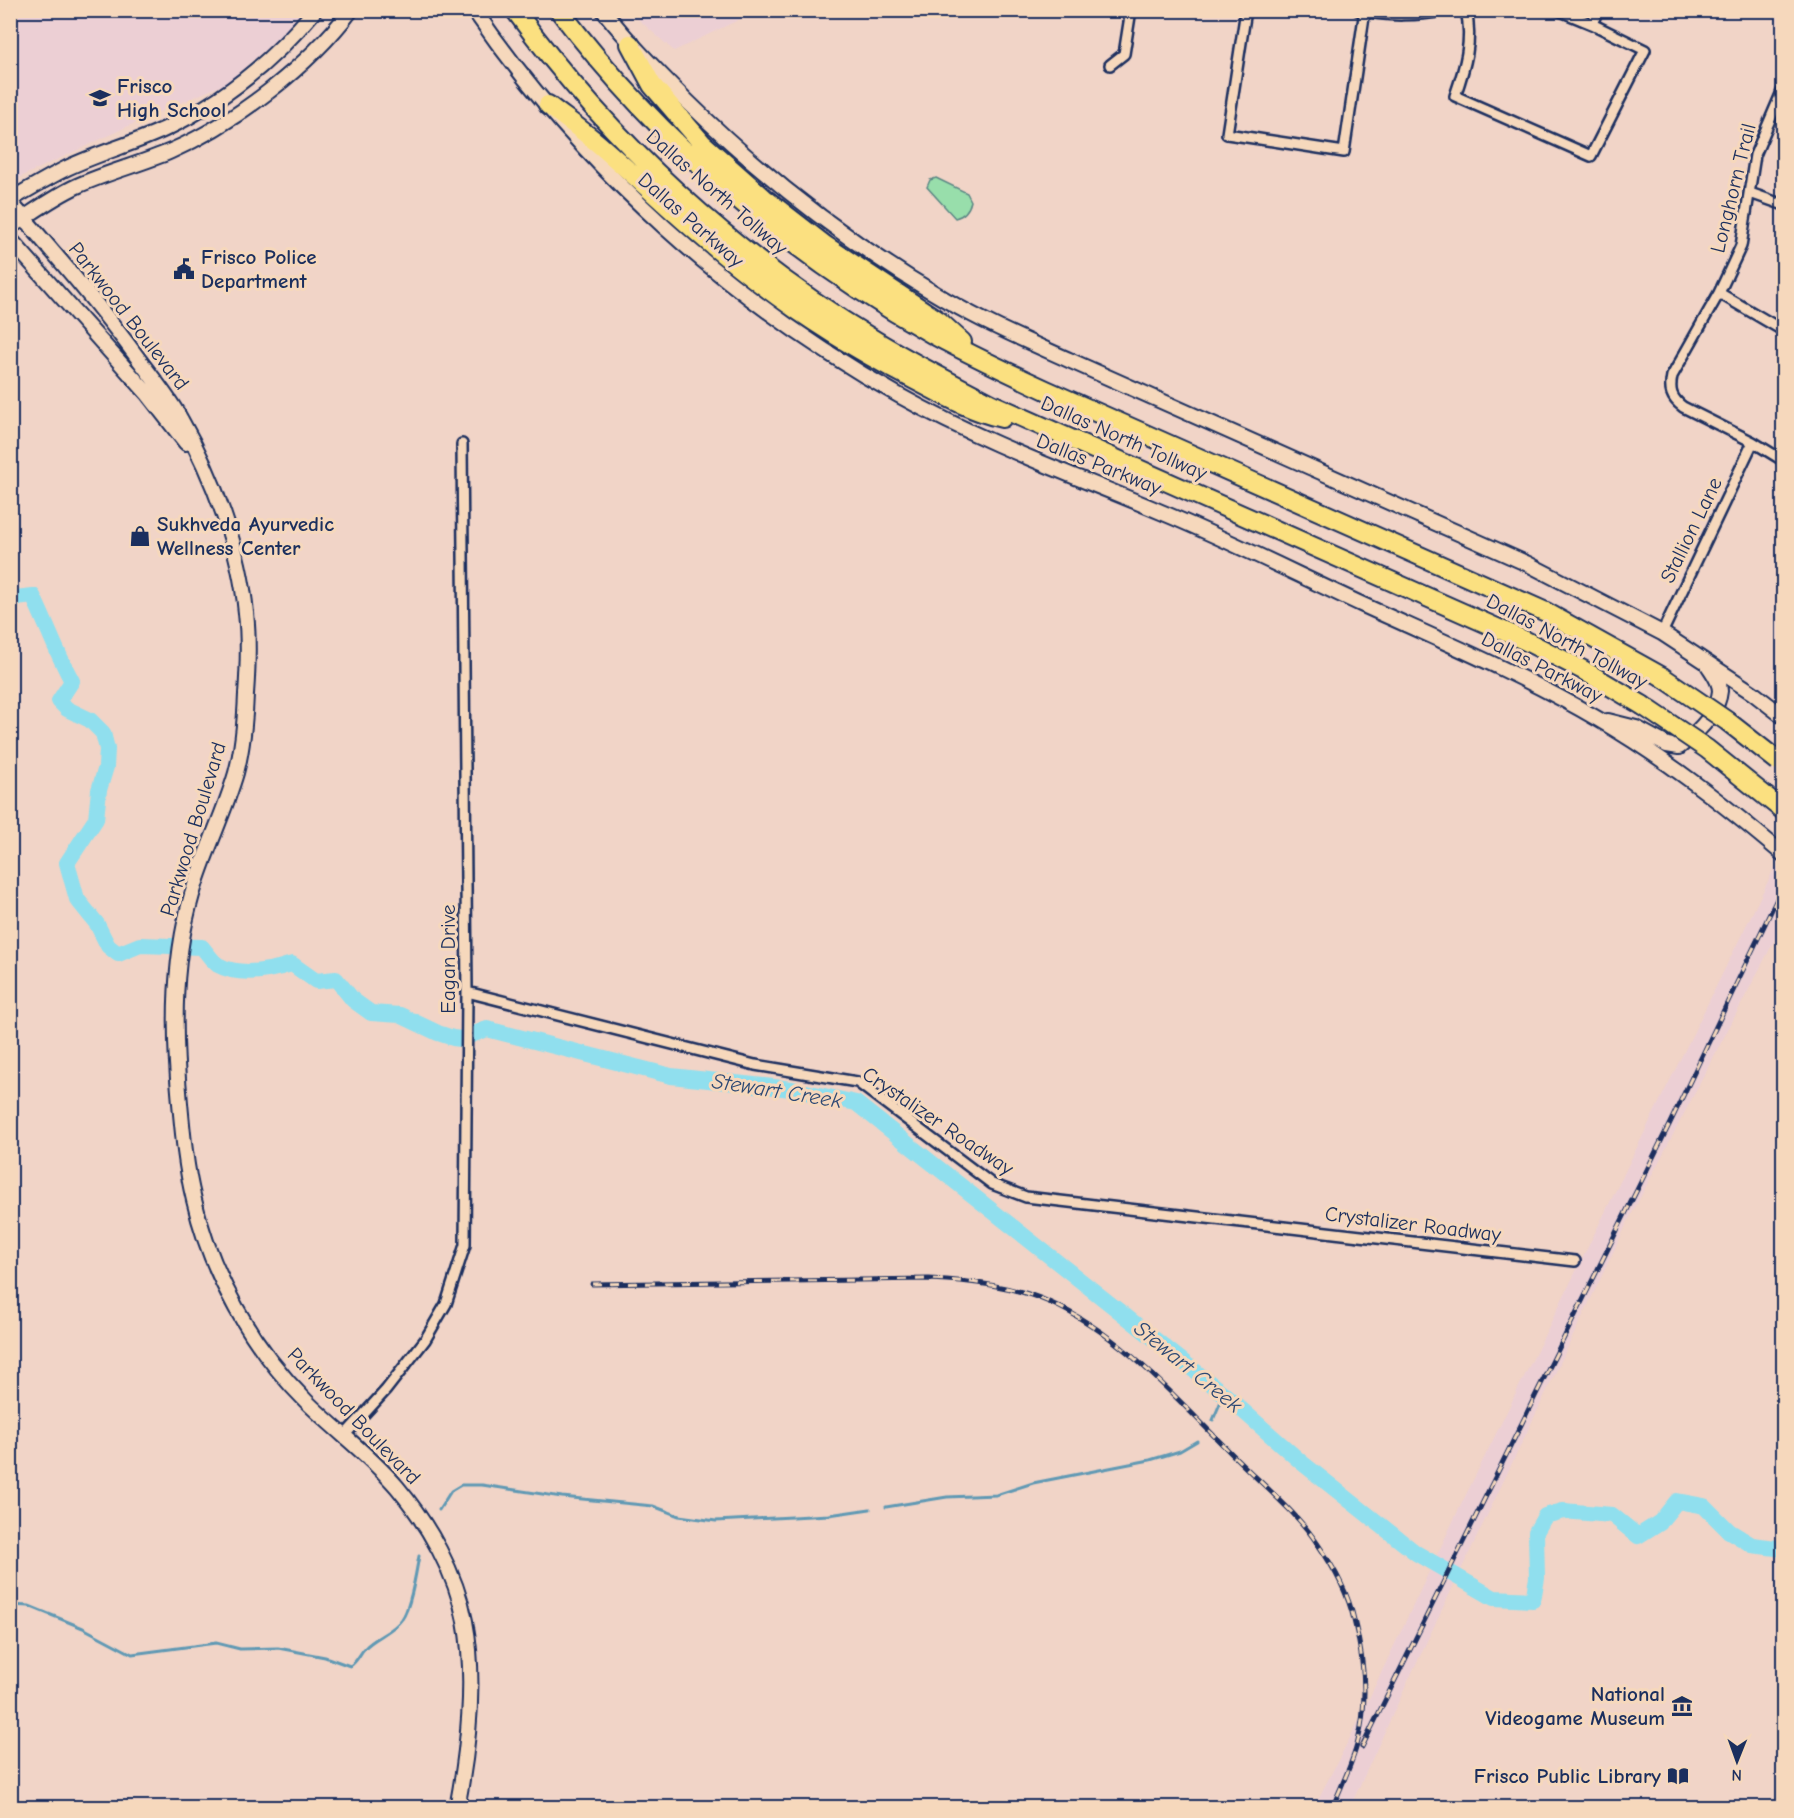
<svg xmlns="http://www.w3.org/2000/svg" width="1794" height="1818" font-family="'Comic Neue',sans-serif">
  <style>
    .built { fill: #eccfd4 }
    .green { fill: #98deab; stroke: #5a8684; stroke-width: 1.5 }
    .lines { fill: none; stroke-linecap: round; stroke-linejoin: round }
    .stream { stroke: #6199b4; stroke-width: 3 }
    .river { stroke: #90dfee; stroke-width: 16 }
    .minor-casing { stroke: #1b2f5e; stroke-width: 14 }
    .secondary-casing { stroke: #1b2f5e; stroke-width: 18 }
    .motorway-casing { stroke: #1b2f5e; stroke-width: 22 }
    .minor { stroke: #f6d8bc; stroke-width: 9 }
    .secondary { stroke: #f6d8bc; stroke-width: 14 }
    .motorway { stroke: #fbe080; stroke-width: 18 }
    .rail-casing { stroke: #1b2f5e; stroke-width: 5 }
    .rail { stroke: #f6d8bc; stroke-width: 3; stroke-dasharray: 9; stroke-linecap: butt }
    .motorway-bridge-casing { stroke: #1b2f5e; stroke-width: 22; stroke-linecap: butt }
    .motorway-bridge { stroke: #fbe080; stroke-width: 18 }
    .labels { text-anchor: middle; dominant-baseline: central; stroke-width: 6; stroke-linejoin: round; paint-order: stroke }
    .poi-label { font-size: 21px; font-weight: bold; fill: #1b2f5e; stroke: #f6d8bc; text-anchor: start }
    .street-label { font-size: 21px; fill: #1b2f5e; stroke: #f6d8bc }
    .water-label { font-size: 22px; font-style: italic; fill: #2d4974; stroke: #f6d8bc }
  </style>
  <rect width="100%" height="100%" fill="#f1d4c7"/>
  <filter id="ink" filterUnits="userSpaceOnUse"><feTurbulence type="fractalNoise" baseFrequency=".0167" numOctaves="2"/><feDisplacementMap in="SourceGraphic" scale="12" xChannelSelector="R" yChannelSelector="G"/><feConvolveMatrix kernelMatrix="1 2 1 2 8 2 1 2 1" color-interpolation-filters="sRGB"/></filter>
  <g filter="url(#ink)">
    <!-- built -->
    <path class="built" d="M11,11H304L293,25L227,83L154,114L12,181L11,179Z
      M629,11H757L674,51Z
      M1775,867L1783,874V924L1629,1219L1416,1664L1350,1807H1314L1356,1726L1456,1515Z
      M301,1801L299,1808L130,1807H131Z"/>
    <!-- green -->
    <path class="green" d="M936,178L967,193L971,201C969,210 963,216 955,218L927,187L930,180Z"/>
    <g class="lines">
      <!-- stream -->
      <path class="stream" d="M1213,1420L1224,1394
        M886,1507L947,1497L996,1495L1033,1483L1150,1460L1180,1451L1197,1441
        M439,1510L451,1491L461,1485H482L562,1497L653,1506L679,1516L716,1521L829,1515L870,1509
        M10,1605L29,1606L83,1628L132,1654L216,1643L240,1649L278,1648L325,1657L350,1666C358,1661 359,1654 365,1648C375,1637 393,1632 402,1619C411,1607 416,1572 419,1556"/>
      <!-- river -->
      <path class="river" d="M10,595L16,598L33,596C47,625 57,654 72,681L59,701L67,709L90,720L103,733L107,749L106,767L99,790L96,819L67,863L77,899L97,924L108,946L118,954L140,945L202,947C207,953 212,961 218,965C240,977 270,971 292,964L316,981L336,979L353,1000L371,1013L400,1015L438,1033L453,1038L461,1039L487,1029L671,1076L792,1089L856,1103L1224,1394L1301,1462L1416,1553L1494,1598L1533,1600L1537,1578L1536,1532L1545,1516L1563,1511L1612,1515L1638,1536L1660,1522L1677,1501L1704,1506L1729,1531L1752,1545L1784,1549"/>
      <defs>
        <path id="minor" d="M1246,10L1227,134L1344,152L1365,10
          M1358,10C1385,17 1420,16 1448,10
          M1466,10C1473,41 1465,67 1455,96L1591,156L1645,50L1592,24L1558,10
          M1592,24L1598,10
          M1110,65L1124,54L1131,10
          M1784,87L1755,155L1741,246L1719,293L1672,376C1669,390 1671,398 1683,407L1753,442L1784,461
          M1750,193L1784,205
          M1719,293L1784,331
          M1662,633L1753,442
          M467,992L755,1065L857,1082L992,1184L1026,1197L1575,1261
          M344,1436L386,1390L425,1340L446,1304L465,1245L467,992L462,444"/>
        <path id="secondary" d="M474,10C585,170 730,301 900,396C984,443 1073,475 1161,512C1229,540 1296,574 1363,605C1442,641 1523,675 1598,719C1665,758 1725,805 1784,855
          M603,10C629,43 657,71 687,101C766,179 850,244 946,300C985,323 1027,341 1069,360L1528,564L1662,633L1753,693L1784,717
          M10,200C29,189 47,178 67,168C98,153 133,144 165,129C224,101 273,61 315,10
          M10,202C55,254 100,306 140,361C154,380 170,399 181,420C213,476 240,548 246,613C249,640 248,667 246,694C245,721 243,747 236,773C225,811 208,845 196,882C172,954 173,1029 180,1103C183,1136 186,1168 194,1200C211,1274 252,1347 306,1401C335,1430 370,1455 397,1487C428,1524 456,1573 465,1621C476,1678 468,1751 457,1808
          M10,227C32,213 53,197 77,186C108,172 141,164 171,151C235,123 309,66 351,10
          M10,239L147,393L186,443
          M1608,721L1636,728L1667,745L1679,747C1696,734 1718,714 1720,691C1720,681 1713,673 1708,665"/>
        <path id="motorway" d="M515,10C611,143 736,257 876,341C914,364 953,384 992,404L1526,641L1583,670L1642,705
          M559,10C659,142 788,253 932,334C969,354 1007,372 1046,390L1546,612L1661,676
          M630,44L652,85L702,143L764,198L826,246L939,321L962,342
          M548,105C566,119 585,132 602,147C649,188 693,232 743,270C796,312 851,347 911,378C940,393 970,411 1002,418"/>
      </defs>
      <!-- minor casing -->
      <use href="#minor" class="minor-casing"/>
      <!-- secondary casing -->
      <use href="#secondary" class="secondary-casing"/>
      <!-- motorway casing -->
      <use href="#motorway" class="motorway-casing"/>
      <!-- minor -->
      <use href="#minor" class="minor"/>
      <!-- secondary -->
      <use href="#secondary" class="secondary"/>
      <!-- motorway -->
      <use href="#motorway" class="motorway"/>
      <defs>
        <path id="rail" d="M592,1284L929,1279C970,1281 1011,1285 1049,1302C1124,1335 1181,1404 1239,1461C1264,1486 1297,1513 1317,1543C1333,1566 1348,1592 1354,1620C1364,1658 1368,1702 1358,1741C1353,1762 1342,1784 1334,1804
          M1362,1747L1670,1123L1784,884"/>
      </defs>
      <!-- rail casing -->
      <use href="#rail" class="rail-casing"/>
      <!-- rail -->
      <use href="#rail" class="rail"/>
      <defs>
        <path id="motorway-bridge" d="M1661,676L1727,721L1778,761
          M1642,705L1707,749L1784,811"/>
      </defs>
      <!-- motorway-bridge casing -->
      <use href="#motorway-bridge" class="motorway-bridge-casing"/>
      <!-- motorway-bridge -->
      <use href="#motorway-bridge" class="motorway-bridge"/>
    </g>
  </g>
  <!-- icons -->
  <defs>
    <symbol id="school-bare" viewBox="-9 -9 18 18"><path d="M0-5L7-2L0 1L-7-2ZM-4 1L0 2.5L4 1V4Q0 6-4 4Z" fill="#1b2f5e" stroke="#f6d8bc" stroke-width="2.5" paint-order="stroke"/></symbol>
    <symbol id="civic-bare" viewBox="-9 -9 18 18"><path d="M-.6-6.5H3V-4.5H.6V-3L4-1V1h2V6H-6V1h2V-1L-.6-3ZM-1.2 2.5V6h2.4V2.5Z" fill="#1b2f5e" stroke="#f6d8bc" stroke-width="2.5" paint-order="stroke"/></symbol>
    <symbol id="shop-bare" viewBox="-9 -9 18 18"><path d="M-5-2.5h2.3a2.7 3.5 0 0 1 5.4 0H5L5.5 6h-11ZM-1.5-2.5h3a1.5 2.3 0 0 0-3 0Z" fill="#1b2f5e" stroke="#f6d8bc" stroke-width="2.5" paint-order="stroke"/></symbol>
    <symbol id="museum-bare" viewBox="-9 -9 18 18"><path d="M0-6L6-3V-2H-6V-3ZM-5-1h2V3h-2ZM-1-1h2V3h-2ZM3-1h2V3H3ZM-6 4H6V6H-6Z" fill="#1b2f5e" stroke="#f6d8bc" stroke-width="2.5" paint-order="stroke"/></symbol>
    <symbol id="library-bare" viewBox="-9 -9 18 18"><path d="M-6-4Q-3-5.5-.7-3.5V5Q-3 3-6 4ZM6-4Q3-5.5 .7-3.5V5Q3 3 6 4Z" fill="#1b2f5e" stroke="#f6d8bc" stroke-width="2.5" paint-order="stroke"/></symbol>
  </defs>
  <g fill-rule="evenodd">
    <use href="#school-bare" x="85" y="83" width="30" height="30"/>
    <use href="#civic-bare" x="169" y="254" width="30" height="30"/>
    <use href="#shop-bare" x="125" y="521" width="30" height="30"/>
    <use href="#museum-bare" x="1667" y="1691" width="30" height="30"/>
    <use href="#library-bare" x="1663" y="1761" width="30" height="30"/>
  </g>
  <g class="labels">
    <!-- poi labels -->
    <g class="poi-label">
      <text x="117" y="86">Frisco<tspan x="117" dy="24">High School</tspan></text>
      <text x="201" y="257">Frisco Police<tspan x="201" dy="24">Department</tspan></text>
      <text x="157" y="524">Sukhveda Ayurvedic<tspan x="157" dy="24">Wellness Center</tspan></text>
      <text x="1665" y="1694" text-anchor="end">National<tspan x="1665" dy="24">Videogame Museum</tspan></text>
      <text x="1661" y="1776" text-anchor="end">Frisco Public Library</text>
    </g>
    <!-- street labels -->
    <g class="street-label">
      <text transform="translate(1733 188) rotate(-76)">Longhorn Trail</text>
      <text transform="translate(717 192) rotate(41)">Dallas North Tollway</text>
      <text transform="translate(691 220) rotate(41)">Dallas Parkway</text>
      <text transform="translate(129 316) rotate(52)">Parkwood Boulevard</text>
      <text transform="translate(1124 438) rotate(24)">Dallas North Tollway</text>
      <text transform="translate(1099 464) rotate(22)">Dallas Parkway</text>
      <text transform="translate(1691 530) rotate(-64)">Stallion Lane</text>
      <text transform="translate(1567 641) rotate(28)">Dallas North Tollway</text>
      <text transform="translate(1542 667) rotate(27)">Dallas Parkway</text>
      <text transform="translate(193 829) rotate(-73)">Parkwood Boulevard</text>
      <text transform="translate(448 959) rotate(-90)">Eagan Drive</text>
      <text transform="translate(938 1121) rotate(34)">Crystalizer Roadway</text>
      <text transform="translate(1413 1224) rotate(7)">Crystalizer Roadway</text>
      <text transform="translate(354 1416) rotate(46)">Parkwood Boulevard</text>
    </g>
    <!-- water labels -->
    <g class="water-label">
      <text transform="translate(777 1091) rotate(9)">Stewart Creek</text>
      <text transform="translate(1188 1367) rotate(39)">Stewart Creek</text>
    </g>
  </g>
  <!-- margin -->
  <rect width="1794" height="1818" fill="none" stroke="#f6d8bc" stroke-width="36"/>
  <rect x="18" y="18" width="1758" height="1782" fill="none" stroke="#1b2f5e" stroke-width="2" filter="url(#ink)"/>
  <!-- north arrow -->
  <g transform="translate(1737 1761) rotate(181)" stroke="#f6d8bc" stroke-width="4.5" paint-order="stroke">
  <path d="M0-4.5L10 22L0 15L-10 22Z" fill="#1b2f5e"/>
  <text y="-9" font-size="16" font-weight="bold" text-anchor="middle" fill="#1b2f5e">N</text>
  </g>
</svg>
